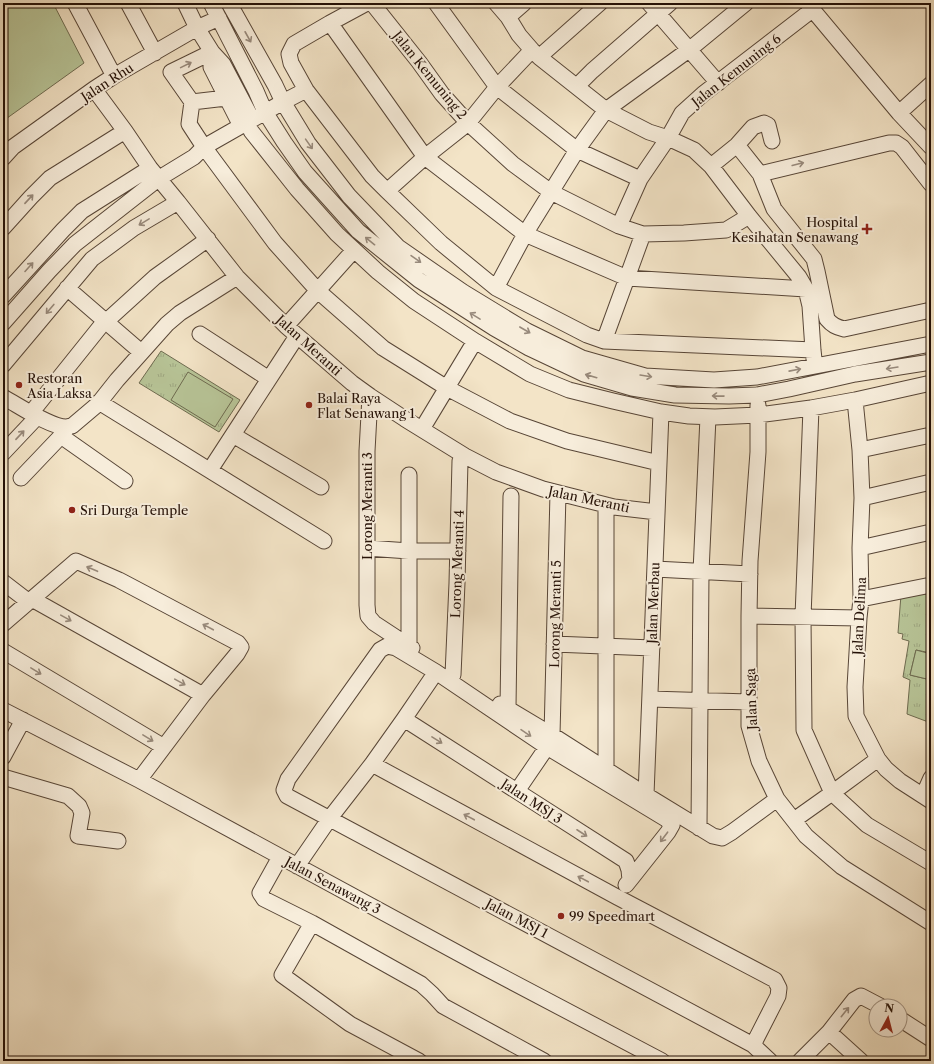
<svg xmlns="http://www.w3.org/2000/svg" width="934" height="1064" font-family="'Libre Caslon Text',serif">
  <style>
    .grass { fill: url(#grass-tufts); stroke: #6e6b50 }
    .pitch { fill: #b8c598; stroke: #6e6b50 }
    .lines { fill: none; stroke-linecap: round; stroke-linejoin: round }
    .minor-casing { stroke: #584637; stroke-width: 17 }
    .minor { stroke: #f7eddb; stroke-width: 15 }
    .oneway { stroke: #988a7c }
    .poi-dot { fill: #8f2418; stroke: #f7eddb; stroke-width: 1.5 }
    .labels { text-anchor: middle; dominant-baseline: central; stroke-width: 4; stroke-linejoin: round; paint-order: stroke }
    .street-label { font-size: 13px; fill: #251107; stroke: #f7eddb }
    .poi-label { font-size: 13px; fill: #251107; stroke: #f7eddb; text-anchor: start }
  </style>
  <defs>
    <pattern id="grass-tufts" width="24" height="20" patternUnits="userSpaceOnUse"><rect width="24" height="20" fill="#b8c598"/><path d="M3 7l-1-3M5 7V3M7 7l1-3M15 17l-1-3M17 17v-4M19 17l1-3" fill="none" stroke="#9ea882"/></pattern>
  </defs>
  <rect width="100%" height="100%" fill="#f3e4c7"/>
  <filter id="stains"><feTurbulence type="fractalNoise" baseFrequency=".005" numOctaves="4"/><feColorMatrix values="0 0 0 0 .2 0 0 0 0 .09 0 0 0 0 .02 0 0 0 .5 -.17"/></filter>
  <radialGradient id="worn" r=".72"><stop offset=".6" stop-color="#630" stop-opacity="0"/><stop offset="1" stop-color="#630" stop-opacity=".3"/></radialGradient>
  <!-- grass -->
  <path class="grass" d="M161,351L240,400L219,432L139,383Z
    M931,588V653L916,650L910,675L931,680V723L907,714L910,680L903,677L909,641L902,639L903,634L898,633L901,595Z"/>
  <!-- pitch -->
  <path class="pitch" d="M3,3H53L84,63L3,121Z
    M188,372L233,399L215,427L171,400Z
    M916,650L931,654V680L910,675Z"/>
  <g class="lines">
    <defs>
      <path id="minor" d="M75,3L114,76
        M128,3L155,53
        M185,3L197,28L212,52L211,67L241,126
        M211,3L256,91L265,112L284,142L305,172L358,231L419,280L494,328L529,348L584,374L632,388L675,395L729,396L757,395L789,389L855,374L931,362
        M229,3L275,85L283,102L308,143L349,196L398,247L463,292L527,331L582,358L645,376L714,380L757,377L931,344
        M367,3L330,23L294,44L289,54L291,63L306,90L372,176L387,191L441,243L496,288L587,335L604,341L813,350
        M372,3L419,62L442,94L468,123L513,164L551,192L619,226L643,234L684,233L726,230L749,216
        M436,3L497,87L577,150L640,179
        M496,3L508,17L519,35L532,50L539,57L606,110L649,132L668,138L694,150L711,166L749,216L799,277L806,289L810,306L813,350L814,359
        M649,3L718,83
        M807,3L899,113L931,147
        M508,17L524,3
        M330,23L425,157L525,234L627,278L806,289
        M212,52L171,72L192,102L189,124L204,147L275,243L318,291L383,348L447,388L510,421L567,441L659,463
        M212,52L223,64L252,119
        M539,57L600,3
        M577,86L592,71L670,3
        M94,89L125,131L150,168L178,202L237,277L286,326L352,383L370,396L405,419L465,456L496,472L543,489L614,507L657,512
        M192,102L226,98
        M899,113L931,84
        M251,131L297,189L337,234L378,272L414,301L475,341L530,374L569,390L613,401L661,412L689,416L715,417L758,415L811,408L855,400L931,383
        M737,145L760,174L774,209L814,259L817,271L827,319C832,325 836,327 844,329L931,310
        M3,158L13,147L94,89L114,76L197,28L219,18
        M711,166L737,145L753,127L764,123L768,125L772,141
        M760,174L889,143H896L902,147L931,184
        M387,191L425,157L468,123L497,87L532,50
        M619,226L640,179L668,138L682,113L703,94L812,10
        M3,228L31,197L50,178L125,131
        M67,288L141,352
        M496,288L525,234L577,150L606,110L690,49L746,3
        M3,296L63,230L82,211L150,168
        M3,323L49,271L75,244L158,179L194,157L204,147L283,102L306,90
        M286,326L354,250
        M200,334L269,379
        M604,341L643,234
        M3,365L92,259L134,228L178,202
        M370,396L367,451V605L368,616L374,623L412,648
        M3,397C18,405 50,427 66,427C68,427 71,426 72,426L98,404L117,380L167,324L180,313L237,277
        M855,400L860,450L862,498L860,548L861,599L859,618L855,687L856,716L878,759L886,769L900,781L931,801
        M99,402L324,541
        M758,405V452L750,561L749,616V726L759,761L777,799L806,836L842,867L931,923
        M811,408L803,617L804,730L832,793L867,825L931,863
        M31,413L100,327L155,277L208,239
        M422,429L475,341
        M233,435L321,487
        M61,436L125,481
        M860,450L931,435
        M3,453L37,417
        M210,470L297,336
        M21,478L61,436L67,428
        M862,498L931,482
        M367,548L409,551H458
        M860,548L931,532
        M655,569L750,574
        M3,582L29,602
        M32,599L203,695
        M861,599L931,585
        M749,616L859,618
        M3,624L76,561L119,580L238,643L241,647L237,654L203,695L139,780
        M554,644L652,648
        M409,646V475
        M3,651L164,747
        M453,675L457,583L460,461L463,455
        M650,699L749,702
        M500,704L552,735L646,795L713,836L722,838L732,832L777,799
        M508,708L511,496
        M3,710L139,780L480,965L662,1061
        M404,719L626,861L629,870L630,880L626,885
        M3,757L23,720
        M372,764L617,897L775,980L779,988L778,996L753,1045
        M606,770V505
        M3,777L68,796L79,806L82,813L78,836L118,841
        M517,791L547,747L552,735L558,493
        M646,795L661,412
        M923,796L931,778
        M794,820L832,793L878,759
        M699,828L701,572L708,417
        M280,857L260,893L264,899L312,923L421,984L432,994L443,1006L544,1061
        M297,866L330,818L372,764L404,719L436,672
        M630,880L668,832L672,825L666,819L547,747L436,672L396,648L387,646L380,650L288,779L284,790L287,796L753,1045L770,1061
        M312,923L282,975L350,1024L419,1061
        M900,1019L931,1039
        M829,1032L861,1061
        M800,1061L829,1032L854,1000L861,996L880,1006"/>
    </defs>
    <!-- minor casing -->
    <use href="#minor" class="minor-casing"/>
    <!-- minor -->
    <use href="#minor" class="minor"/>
  </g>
  <!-- one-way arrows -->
  <defs><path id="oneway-shaft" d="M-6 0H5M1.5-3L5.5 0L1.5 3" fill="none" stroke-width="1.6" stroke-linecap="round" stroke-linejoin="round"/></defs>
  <g class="oneway">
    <use href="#oneway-shaft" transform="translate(248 37) rotate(61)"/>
    <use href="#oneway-shaft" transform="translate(186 65) rotate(-26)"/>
    <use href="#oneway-shaft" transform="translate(309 144) rotate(55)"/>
    <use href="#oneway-shaft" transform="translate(798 164) rotate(-14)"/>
    <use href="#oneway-shaft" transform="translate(29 199) rotate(-47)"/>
    <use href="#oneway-shaft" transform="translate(144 222) rotate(149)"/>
    <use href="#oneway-shaft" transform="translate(370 241) rotate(-141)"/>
    <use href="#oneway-shaft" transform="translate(416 259) rotate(35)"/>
    <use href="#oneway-shaft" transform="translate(29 267) rotate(-48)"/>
    <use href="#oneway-shaft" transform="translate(50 309) rotate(130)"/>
    <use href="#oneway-shaft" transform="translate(475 316) rotate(-148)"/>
    <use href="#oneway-shaft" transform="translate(525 330) rotate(30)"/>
    <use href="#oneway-shaft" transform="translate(892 368) rotate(171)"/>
    <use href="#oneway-shaft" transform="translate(795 370) rotate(-11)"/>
    <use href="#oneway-shaft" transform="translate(591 376) rotate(-164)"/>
    <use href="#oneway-shaft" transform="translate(646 376) rotate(9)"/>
    <use href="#oneway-shaft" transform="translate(718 396) rotate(-179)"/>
    <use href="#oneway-shaft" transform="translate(20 435) rotate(-47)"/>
    <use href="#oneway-shaft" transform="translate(92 569) rotate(-157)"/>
    <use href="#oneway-shaft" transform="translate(66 618) rotate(29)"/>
    <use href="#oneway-shaft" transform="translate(208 627) rotate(-152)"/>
    <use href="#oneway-shaft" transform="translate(36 671) rotate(31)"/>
    <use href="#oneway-shaft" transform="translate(180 682) rotate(29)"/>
    <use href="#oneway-shaft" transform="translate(526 733) rotate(34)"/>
    <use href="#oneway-shaft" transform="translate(148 738) rotate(31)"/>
    <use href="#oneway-shaft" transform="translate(437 740) rotate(32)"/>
    <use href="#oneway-shaft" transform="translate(469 817) rotate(-152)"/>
    <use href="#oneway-shaft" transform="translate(582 833) rotate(33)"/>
    <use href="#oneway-shaft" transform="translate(664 837) rotate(127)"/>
    <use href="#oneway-shaft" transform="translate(583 879) rotate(-152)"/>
    <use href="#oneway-shaft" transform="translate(845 1012) rotate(-51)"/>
  </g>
  <!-- markers -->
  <g class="poi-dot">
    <path d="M865 223h4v4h4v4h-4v4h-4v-4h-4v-4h4z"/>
    <circle cx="19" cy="385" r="4"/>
    <circle cx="309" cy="405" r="4"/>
    <circle cx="72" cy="510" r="4"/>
    <circle cx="561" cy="916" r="4"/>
  </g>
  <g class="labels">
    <!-- street labels -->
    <g class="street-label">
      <text transform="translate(736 70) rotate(-38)">Jalan Kemuning 6</text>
      <text transform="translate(430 75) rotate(51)">Jalan Kemuning 2</text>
      <text transform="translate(107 82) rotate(-33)">Jalan Rhu</text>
      <text transform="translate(309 345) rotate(42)">Jalan Meranti</text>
      <text transform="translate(589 499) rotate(12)">Jalan Meranti</text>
      <text transform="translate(367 506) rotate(-90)">Lorong Meranti 3</text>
      <text transform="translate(457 564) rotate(-88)">Lorong Meranti 4</text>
      <text transform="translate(653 603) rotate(-88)">Jalan Merbau</text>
      <text transform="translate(555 614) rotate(-89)">Lorong Meranti 5</text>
      <text transform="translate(859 616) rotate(-87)">Jalan Delima</text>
      <text transform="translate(751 699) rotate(-92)">Jalan Saga</text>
      <text transform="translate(532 801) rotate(33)">Jalan MSJ 3</text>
      <text transform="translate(333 885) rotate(28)">Jalan Senawang 3</text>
      <text transform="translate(517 918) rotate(28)">Jalan MSJ 1</text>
    </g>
    <!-- poi labels -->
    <g class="poi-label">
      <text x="858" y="222" text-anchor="end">Hospital<tspan x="858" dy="15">Kesihatan Senawang</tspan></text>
      <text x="27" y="378">Restoran<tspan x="27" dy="15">Asia Laksa</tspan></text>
      <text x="317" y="398">Balai Raya<tspan x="317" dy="15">Flat Senawang 1</tspan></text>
      <text x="80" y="510">Sri Durga Temple</text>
      <text x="569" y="916">99 Speedmart</text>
    </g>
  </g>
  <!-- margin -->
  <rect width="934" height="1064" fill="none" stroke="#f3e4c7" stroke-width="16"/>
  <rect x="4" y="4" width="926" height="1056" fill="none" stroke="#251107" stroke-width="2"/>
  <rect x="8" y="8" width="918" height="1048" fill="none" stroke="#251107"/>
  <!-- north arrow -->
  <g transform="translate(888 1018) rotate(7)"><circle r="19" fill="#f7eddb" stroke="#a39586"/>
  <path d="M0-3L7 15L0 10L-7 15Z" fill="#8f2418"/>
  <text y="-6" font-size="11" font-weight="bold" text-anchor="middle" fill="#251107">N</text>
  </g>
  <rect width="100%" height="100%" filter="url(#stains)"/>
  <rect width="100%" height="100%" fill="url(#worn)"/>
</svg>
